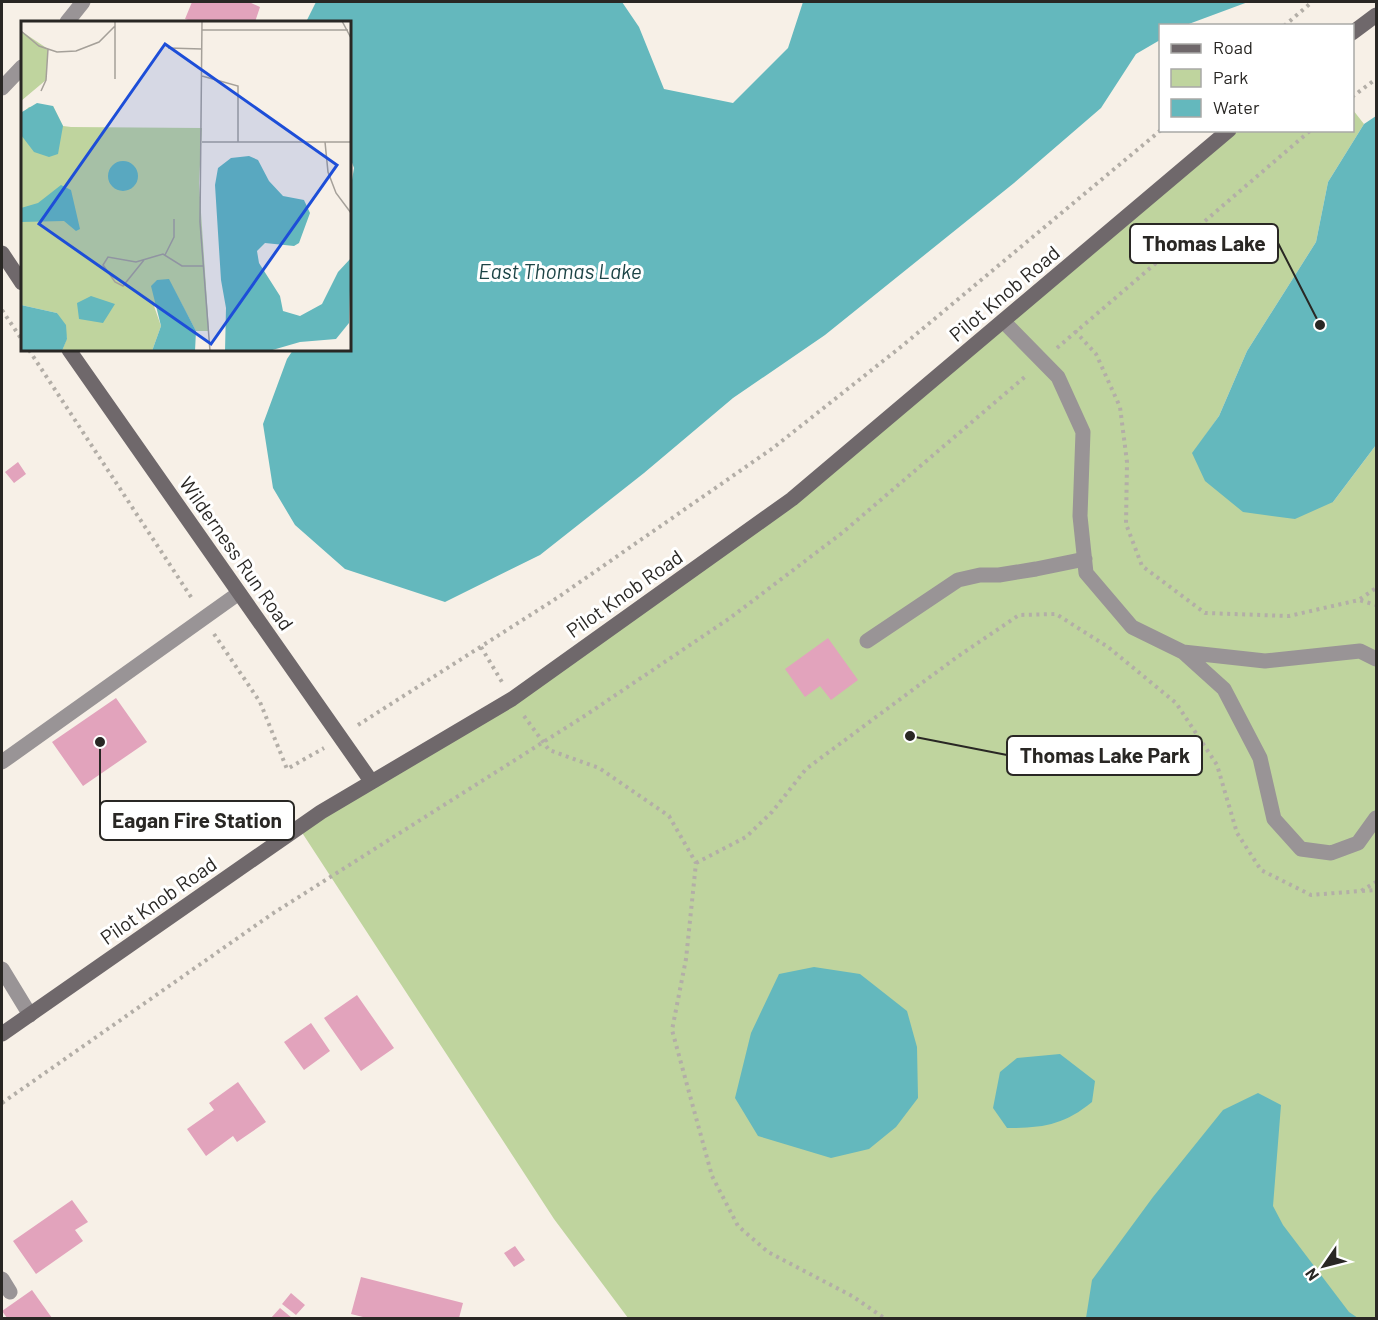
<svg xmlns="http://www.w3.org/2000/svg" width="1378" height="1320" font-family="Barlow,sans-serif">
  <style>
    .green { fill: #bfd49e }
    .water { fill: #64b8bd }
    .building { fill: #e2a3bc }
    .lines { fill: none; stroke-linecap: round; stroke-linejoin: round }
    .path { stroke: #b3aea7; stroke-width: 4; stroke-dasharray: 3 4.5; stroke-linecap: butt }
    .lane { stroke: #999496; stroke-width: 15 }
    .street { stroke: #999496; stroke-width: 15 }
    .secondary { stroke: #6f686b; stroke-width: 15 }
    .labels { text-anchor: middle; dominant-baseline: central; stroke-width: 6; stroke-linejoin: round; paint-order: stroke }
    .street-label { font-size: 20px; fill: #292724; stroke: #fff }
    .water-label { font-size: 21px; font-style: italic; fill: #1c4446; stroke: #fff }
    .inset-road { fill: none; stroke: #a5a099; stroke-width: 1.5 }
    .view { fill: #1d4ed8; fill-opacity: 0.15; stroke: #1d4ed8; stroke-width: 3 }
    .inset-edge { fill: none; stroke: #292724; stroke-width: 3 }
    .leader { fill: none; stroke: #292724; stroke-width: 2 }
    .callout-dot { fill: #292724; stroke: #fff; stroke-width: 2 }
    .callout { fill: #fff; stroke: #292724; stroke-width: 2 }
    .callout-label { font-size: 21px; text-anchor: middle; font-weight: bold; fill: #292724 }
  </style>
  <rect width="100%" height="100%" fill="#f7f0e7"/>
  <!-- green -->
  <path class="green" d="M1353,110L1364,124L1328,182L1316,242L1247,351L1219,416L1193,453L1333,502L1376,445V1318H628L554,1219L299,828L587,645L792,499L1232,131L1352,130Z"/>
  <!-- water -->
  <path class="water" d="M316,2H622L639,27L664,89L733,103L788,48L803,2H1248L1186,25L1160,26V40L1136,54L1101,108L1014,183L825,335L733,398L644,473L540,555L445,602L345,569L295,525L273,488L263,424L287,359L293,350H350V192L354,168L350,157V22H306Z
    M1376,116V445L1333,502L1295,519L1243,512L1205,481L1192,453L1219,416L1247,351L1316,242L1328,182L1364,124Z
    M814,967L860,974L907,1011L917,1047L918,1098L896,1127L869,1149L831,1158L758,1136L735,1098L751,1033L779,974Z
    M1060,1054L1095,1081L1092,1102C1064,1125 1043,1128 1007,1128L993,1108L1000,1072L1017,1058Z
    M1258,1093L1281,1105L1273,1206L1283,1225L1349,1312L1358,1318H1086L1092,1280L1153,1197L1223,1110Z"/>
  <!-- building -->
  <path class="building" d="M192,2H249L260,7L255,22H194L185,19Z
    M18,462L26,474L14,483L5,472Z
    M828,638L858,680L831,700L820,686L805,697L785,669Z
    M116,698L147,742L83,786L52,742Z
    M357,995L394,1048L361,1071L324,1018Z
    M311,1023L330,1051L304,1070L284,1042Z
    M238,1082L266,1122L237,1142L233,1136L206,1156L187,1129L214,1110L209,1103Z
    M72,1200L88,1222L75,1230L83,1241L36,1274L13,1241Z
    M515,1246L525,1260L514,1267L504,1253Z
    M361,1277L463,1303L459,1318H367L351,1314Z
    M32,1290L52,1318H7L2,1311Z
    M291,1293L305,1305L296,1315L282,1304Z
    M280,1308L292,1318H271Z"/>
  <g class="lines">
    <!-- path -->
    <path class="path" d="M1284,26L1312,2
      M1352,97L1376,79
      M2,310L22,340
      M1075,331L1096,354L1120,407L1127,462L1126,524L1142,566L1205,613L1289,616L1359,600L1376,605
      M1057,348L1311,130
      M29,350L193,600
      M1360,599L1376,588
      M214,634L260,702L287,769L324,748
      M481,647L502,682
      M524,716L549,750L599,768L669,816L696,863L686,959L672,1030L712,1176L738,1226L768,1252L852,1296L884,1318
      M358,725L557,598L773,448L902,346L1161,130
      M696,863L746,837L772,812L806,769L957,657L1019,615L1056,614L1108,647L1176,703L1217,765L1237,833L1261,870L1311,895L1361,891L1376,882
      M1362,891L1376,890
      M2,1103L272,914L586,715L730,618L842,533L1027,375"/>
    <!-- lane -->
    <path class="lane" d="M1003,321L1058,377L1083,432L1080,516L1086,573L1132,627L1183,652L1224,689L1260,758L1274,819L1301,849L1331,853L1358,843L1376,818
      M867,641L958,580L980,575H999L1036,569L1085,559
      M1183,652L1265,661L1360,651L1376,659
      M2,762L239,593
      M2,969L30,1015
      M2,1279L10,1292"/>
    <!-- street -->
    <path class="street" d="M67,22L83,2
      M2,88L22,67"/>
    <!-- secondary -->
    <path class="secondary" d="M1352,33L1376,15
      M2,253L22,283
      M69,350L371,781
      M2,1034L321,812L512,699L792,499L1229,130"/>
  </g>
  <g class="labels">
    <!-- street labels -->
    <g class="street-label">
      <text transform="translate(1004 293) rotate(-40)">Pilot Knob Road</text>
      <text transform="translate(237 553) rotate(55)">Wilderness Run Road</text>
      <text transform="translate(624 593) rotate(-35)">Pilot Knob Road</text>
      <text transform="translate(158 900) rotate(-35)">Pilot Knob Road</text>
    </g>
    <!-- water labels -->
    <g class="water-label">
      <text x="560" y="270">East Thomas Lake</text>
    </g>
  </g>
  <!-- overview -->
  <g transform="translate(21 21)">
    <rect width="330" height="330" fill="#f7f0e7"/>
    <path d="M0,10L27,28L25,59L0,80ZM32,85L42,105L50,106L181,107L178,162L188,310H175L151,265L133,285L140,305L131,330H41L46,317L36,292L0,284V94L8,86Z" fill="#bfd49e"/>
    <path d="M16,82L32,85L42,105L37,133L28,136L13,131L0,114L1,91ZM228,135L237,139L248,160L262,175L283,179L289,192L278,222L273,225L244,222L236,230L238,242L259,275L262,290L279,295L301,283L317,251L330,237L328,302L315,318L279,321L248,330H204L205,287L200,259L194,164L197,147L210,137ZM87 155a15 15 0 1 1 30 0a15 15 0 1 1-30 0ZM40,164L50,169L59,208L55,210L43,200L0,201V187L17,182ZM148,258L175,310L174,330H131L140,305L130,265L136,259ZM70,275L94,283L82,302L58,298L56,282ZM0,284L36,292L45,304L46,318L41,330H0Z" fill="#64b8bd"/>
    <path class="inset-road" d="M94,0V58M181,0L179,201L189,330M321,0L330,17M181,9H327M0,10L18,25L36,31L55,30L78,21L94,5M147,27L181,28M181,55L217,65V121M20,70L25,59L27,28M181,121H330M304,121L307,151L315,172L330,192M144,234L153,216V198M123,239L102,265L94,261L82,244L87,236L115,241L142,233L161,245H183"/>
    <path class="view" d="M144,23L316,144L190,323L18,203Z"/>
    <rect width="330" height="330" class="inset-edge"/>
  </g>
  <!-- callouts -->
  <path class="leader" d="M1320 325L1278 243M910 736L1007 755M100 742L100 820"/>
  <g class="callout-dot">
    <circle cx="1320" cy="325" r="6"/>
    <circle cx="910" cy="736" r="6"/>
    <circle cx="100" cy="742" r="6"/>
  </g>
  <g class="callout">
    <rect x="1130" y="224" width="148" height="39" rx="6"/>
    <rect x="1007" y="736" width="195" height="39" rx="6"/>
    <rect x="100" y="801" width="194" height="39" rx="6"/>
  </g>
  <g class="callout-label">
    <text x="1204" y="251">Thomas Lake</text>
    <text x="1105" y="763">Thomas Lake Park</text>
    <text x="197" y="828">Eagan Fire Station</text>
  </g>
  <!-- border -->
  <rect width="1378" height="1320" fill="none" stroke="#292724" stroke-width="6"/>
  <!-- legend -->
  <rect x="1159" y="24" width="195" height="108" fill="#ffffff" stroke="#a9a9a7" stroke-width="1.5"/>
  <rect x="1171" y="44" width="30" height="9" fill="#6f686b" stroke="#a9a9a7" stroke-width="1.5"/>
  <text x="1213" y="54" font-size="18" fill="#292724">Road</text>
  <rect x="1171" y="69" width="30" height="18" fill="#bfd49e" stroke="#a9a9a7" stroke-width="1.5"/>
  <text x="1213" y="84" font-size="18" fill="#292724">Park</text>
  <rect x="1171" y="99" width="30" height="18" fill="#64b8bd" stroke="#a9a9a7" stroke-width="1.5"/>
  <text x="1213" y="114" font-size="18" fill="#292724">Water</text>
  <!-- north arrow -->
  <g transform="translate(1324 1266) rotate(235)" stroke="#ffffff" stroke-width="4.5" paint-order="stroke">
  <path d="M0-4.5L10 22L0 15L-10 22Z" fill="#292724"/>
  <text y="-9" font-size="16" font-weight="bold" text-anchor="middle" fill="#292724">N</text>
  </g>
</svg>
